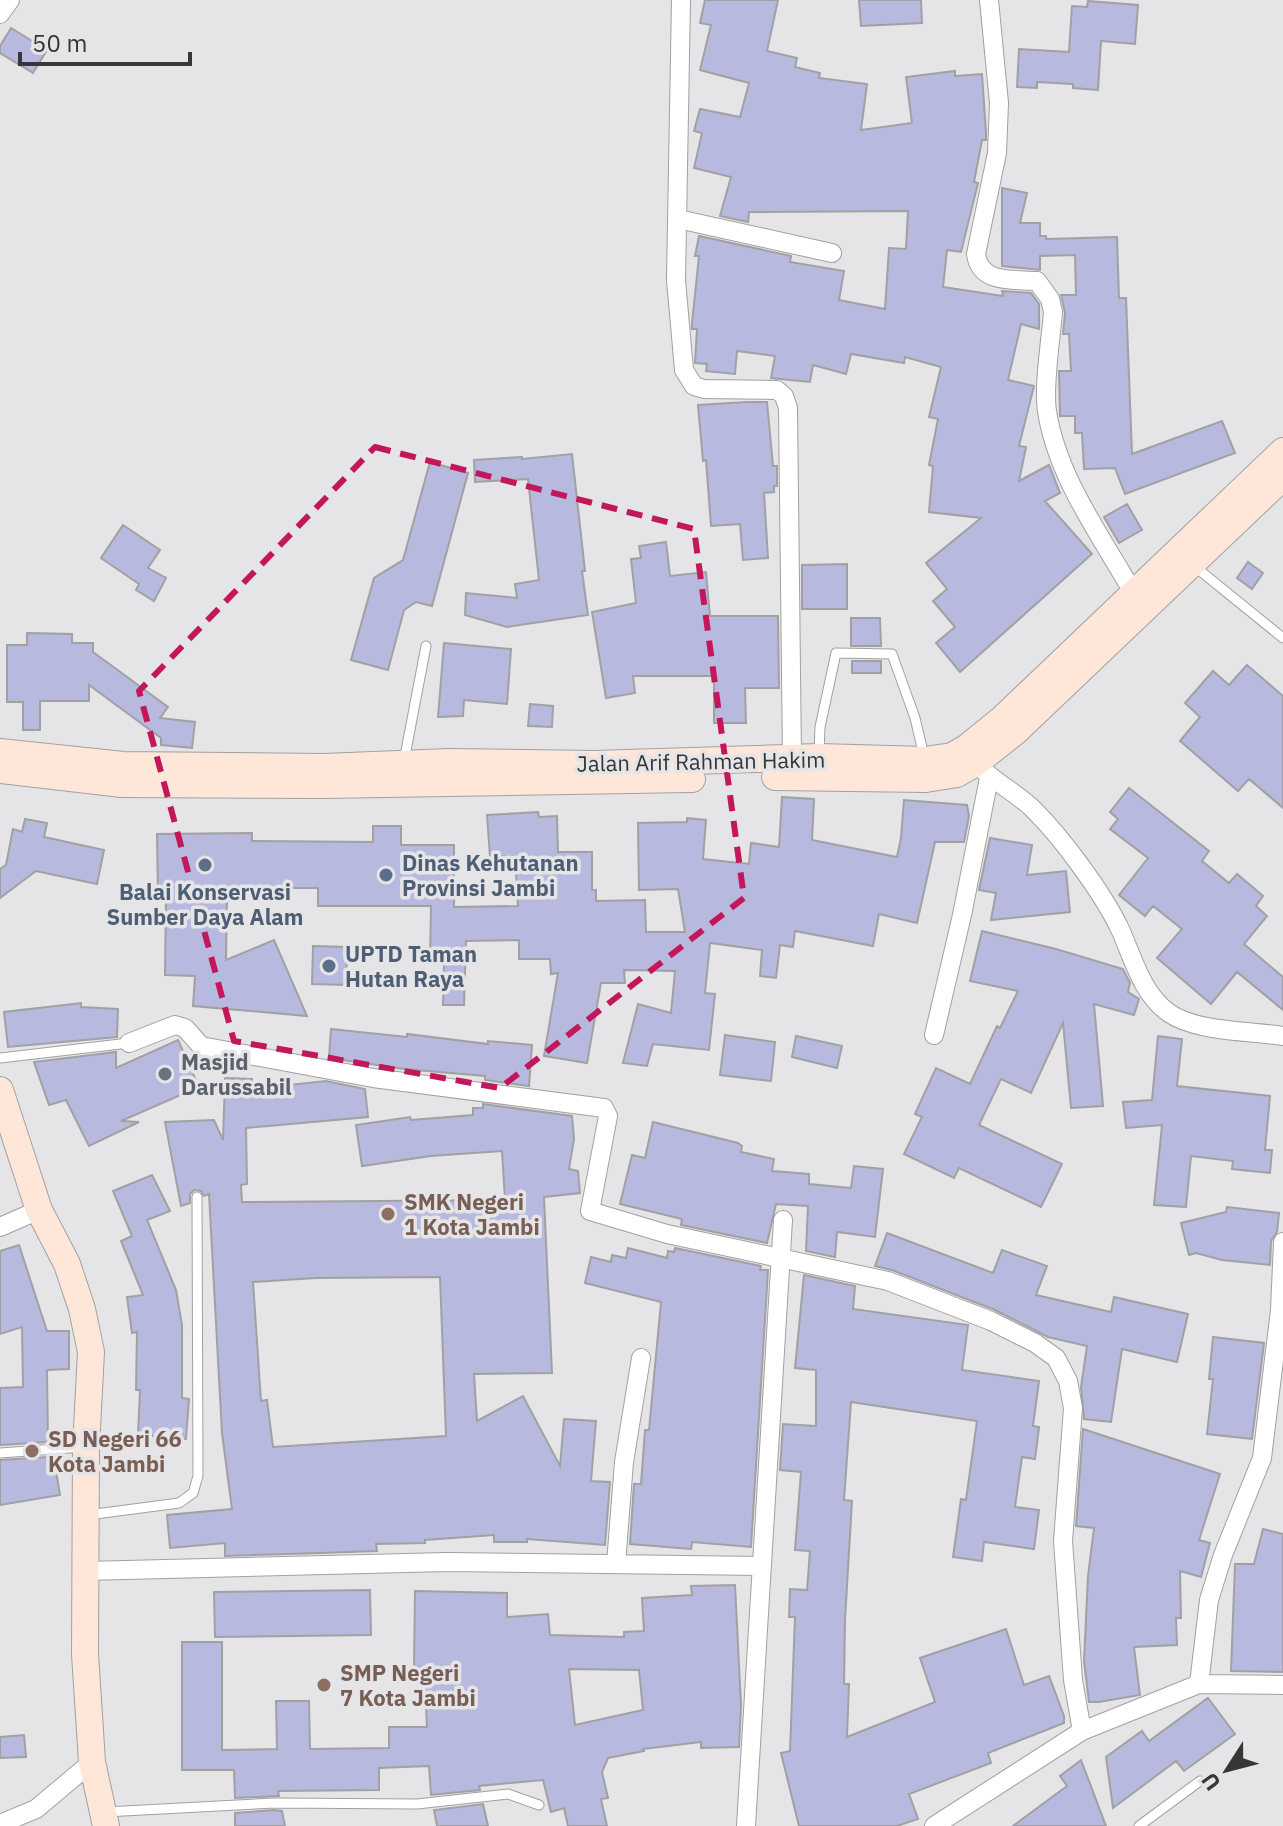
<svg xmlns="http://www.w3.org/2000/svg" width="1283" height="1826" font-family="'IBM Plex Sans',sans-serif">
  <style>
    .building { fill: #b8b9de; stroke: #a1a1a3; stroke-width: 2; fill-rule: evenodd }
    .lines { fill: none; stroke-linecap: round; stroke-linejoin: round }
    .lane-casing { stroke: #a1a1a2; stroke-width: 11 }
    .street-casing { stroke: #a1a1a2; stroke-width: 20 }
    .secondary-casing { stroke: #a1a1a2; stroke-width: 28 }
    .lane { stroke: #fff; stroke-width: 9 }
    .street { stroke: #fff; stroke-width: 18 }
    .secondary { stroke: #fee7d9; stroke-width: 26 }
    .marked { fill: none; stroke: #c2185b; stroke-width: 6; stroke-dasharray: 16 10; stroke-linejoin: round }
    .service-dot { fill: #5c6f8a; stroke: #e5e5e7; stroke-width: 3 }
    .worship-dot { fill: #6b7280; stroke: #e5e5e7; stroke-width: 3 }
    .education-dot { fill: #8d6e63; stroke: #e5e5e7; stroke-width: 3 }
    .labels { text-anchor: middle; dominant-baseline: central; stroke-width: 7; stroke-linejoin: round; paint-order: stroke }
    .street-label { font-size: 22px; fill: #363636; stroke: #e5e5e7 }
    .service-label { font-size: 22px; font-weight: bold; fill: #4e5e75; stroke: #e5e5e7; text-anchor: start }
    .worship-label { font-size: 22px; font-weight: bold; fill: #5b616d; stroke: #e5e5e7; text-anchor: start }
    .education-label { font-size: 22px; font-weight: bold; fill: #785e54; stroke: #e5e5e7; text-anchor: start }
  </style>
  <rect width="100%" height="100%" fill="#e5e5e7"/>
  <!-- building -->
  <path class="building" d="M705,0H778L767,51L797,58L795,67L820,73L819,78L867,84L861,130L912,123L906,77L955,71V76L982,74L986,133V140H982L974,182L978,183L961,252L947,250L943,287L1003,296L1002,291L1031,293L1039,304V329L1021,324L1008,380L1034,386L1019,446L1026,447L1019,481L1049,465L1060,493L1045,501L1092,554L960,672L936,643L955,627L933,601L947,589L926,563L981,518L929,512L933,466L929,465L938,419L929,417L941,367L905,357L904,363L851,354L846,374L813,365L810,382L771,378L775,356L737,351L735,374L706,371L707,364L695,363L697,329H692V323L699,256H695L699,236L791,256L790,262L844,271L839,300L885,309L889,248L906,249L908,211L749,212L748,222L720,216L731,177L694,168L702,133L694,131L700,109L740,117L749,83L700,70L711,25L700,23Z
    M859,0H921L922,23L861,26Z
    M1088,1L1138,5L1135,44L1101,41L1098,90L1073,88V84L1037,82V88L1017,87L1019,49L1069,52L1072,6L1087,7Z
    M11,28L47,50L33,73L0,53V46Z
    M1002,188L1027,193L1020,223H1040V236H1046V239L1117,237L1119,298H1126L1132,454L1222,421L1235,453L1125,494L1115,468L1084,469L1082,433H1075V416H1060V413L1059,371H1071L1069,334H1063L1065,313L1061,295H1076L1075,255L1040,256V270L1002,266Z
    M747,402H767L773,466H777V486H774V492L764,493L768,558L743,560L740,524L711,526L706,460L703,461L698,405Z
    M572,454L585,571H582L588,615L507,627L465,615L466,593L517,598L515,584L539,580L528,479L475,482L474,460L522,457V459Z
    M430,462L468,473L432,606L416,602L404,610L388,670L351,660L374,578L403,560Z
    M1127,504L1142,530L1119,543L1104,517Z
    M123,525L160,550L148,568L166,578L154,601L136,590L139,584L101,558Z
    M666,542L670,576L706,572L710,616H778L779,688H745L746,723H714V676H633L635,693L606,698L592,612L636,603L631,559L641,558L639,546Z
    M1248,562L1263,573L1252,589L1237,578Z
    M847,564V609H802V565Z
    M851,618H880L881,646H851Z
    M27,633L72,634V643H93V652L168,707L160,718L195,722L192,748L161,745V738L89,685V701H40V730H23V702H7V645H27Z
    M444,643L511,649L507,704L464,700L463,716L438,717Z
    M852,661H881V673H852Z
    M1247,665L1283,696V808L1249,779L1238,791L1180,741L1200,717L1185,703L1213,671L1229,685Z
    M530,704L553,706L552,727L528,726Z
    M1129,788L1209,851L1202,861L1229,883L1237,874L1263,896L1256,906L1267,916L1244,944L1283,977V1010L1237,972L1211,1004L1157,958L1182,929L1153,906L1145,916L1119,895L1148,858L1110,829L1118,819L1110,812Z
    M782,797L814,799L812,840L897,857L901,838L904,800L967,805L969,816L964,842H935L917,923L879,914L873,946L795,931L793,947L780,945L776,978L760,976L762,950L710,943L705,993L715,994L709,1050L653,1044L647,1066L623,1063L638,1004L671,1013L675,971L624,970L625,983H601L587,1063L544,1056L558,973L551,974L550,959H519V940L466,941L464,1005H443L444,962H430L431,906H318V888H253V896H227L226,960L274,940L307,1016L193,1006L195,976L165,975L166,897H158L157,834L252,833V841L373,842V826H401V845H454V907L518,906L515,856L490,857L487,815L538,812L539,817L557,816L558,852H592V890H596V901L645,900L646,932H685L678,889L639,890L638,823L687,822V818L706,820L703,859L749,864L751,843L779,847Z
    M25,819L47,823L44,837L104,850L97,884L36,871L0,898V869L6,865L13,829L22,832Z
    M990,838L1032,845L1027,875L1066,871L1070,912L991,920L996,893L979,890Z
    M982,931L1056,949L1123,969L1130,983L1128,992L1139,999L1134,1015L1094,1004L1103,1106L1071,1108L1063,1023L1031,1093L1001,1079L979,1125L1062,1164L1041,1207L959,1168L954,1178L904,1154L922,1117L915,1114L936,1068L970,1084L997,1026L1000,1028L1018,991L970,981Z
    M313,946L347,947L346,985L312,984Z
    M81,1003V1007L118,1009L117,1037L8,1047L4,1012Z
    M331,1029L407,1037V1034L488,1044V1041L532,1045L529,1086L485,1080V1076L404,1069L329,1058Z
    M725,1035L775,1042L771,1081L720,1075Z
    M796,1036L842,1046L837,1068L792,1057Z
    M1158,1036L1182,1039L1177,1086L1270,1096L1265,1150H1272L1270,1173L1232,1169L1233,1161L1191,1156L1186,1207L1154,1205L1162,1125L1126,1128L1123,1102L1152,1100Z
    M178,1040L199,1087L121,1121L139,1122L89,1146L66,1100L49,1105L34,1062L116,1052V1068Z
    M225,1078L252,1079V1089L326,1081L365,1089L368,1117L246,1128L247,1184L241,1185L242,1202L505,1200L502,1151L431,1156L362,1166L356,1125L410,1117L411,1120L473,1115V1108H483V1104L572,1116L574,1139L569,1169L578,1171L580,1193L544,1197L552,1373L474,1374L477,1421L523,1396L560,1466L564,1419L596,1421L591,1481L610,1482L605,1545L527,1539V1542H494V1535L425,1540V1543L376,1544L377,1551L320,1553L225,1556V1543L170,1548L167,1515L232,1509L222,1433L209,1194L204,1196L201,1191L194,1190L190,1194V1203L181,1206L165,1122L214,1120L223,1140ZM440,1277L446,1436L273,1447L267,1400L261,1401L253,1282L316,1278Z
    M653,1122L738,1143L742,1146L741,1152L774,1159L772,1171L809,1174V1184L851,1188L854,1166L883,1169L875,1237L837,1232L835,1257L806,1251L808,1206L776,1204L767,1243L681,1225L682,1219L620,1204L632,1155L645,1158Z
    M152,1175L170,1211L147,1220L176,1290L182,1325V1398L189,1399L186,1439L138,1435L140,1390H136L137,1332L132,1333L127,1297L143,1295L121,1241L132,1236L113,1191Z
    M1227,1207L1279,1213L1277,1232L1271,1241L1270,1265L1222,1260L1196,1253L1189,1255L1181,1223L1226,1212Z
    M887,1233L993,1273L1002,1250L1047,1266L1036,1295L1111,1312L1114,1297L1188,1314L1177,1362L1122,1349L1111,1422L1084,1419L1081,1387L1087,1346L1048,1337L995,1310L892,1270L875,1266Z
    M19,1245L47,1331H69V1369L47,1370L48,1442L0,1445V1388L23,1387L22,1327L0,1334V1251Z
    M628,1248L667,1258L668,1251L674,1252L675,1248L761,1266L760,1270H768L751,1547L692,1542L691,1549L630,1544L634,1484H641L645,1430H649L661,1302L585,1283L591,1257L611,1262L612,1255L626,1258Z
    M804,1275L855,1286L853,1309L968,1325L962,1370L1039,1381L1033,1426L1039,1427L1035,1459L1022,1457L1015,1507L1039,1510L1034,1549L984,1542L982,1561L953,1557L961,1499L966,1500L977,1421L851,1402L844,1500L852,1501L845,1620L844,1684H849L847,1737L935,1702L920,1658L1006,1629L1024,1685L1049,1676L1064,1716V1723L988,1753L991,1763L909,1794L918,1819L897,1826H799L781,1753L790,1751L795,1617H789L790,1589L807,1590L810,1551L795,1550L801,1472L780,1470L783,1424L816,1426V1370L795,1368Z
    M1213,1337L1264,1343L1252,1439L1207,1434L1213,1379H1209Z
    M1083,1429L1220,1474L1199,1540L1210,1543L1201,1577L1180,1571L1181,1618H1176L1177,1645L1134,1647L1140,1695L1099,1702H1089L1084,1661L1088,1576L1094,1528L1076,1526Z
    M48,1457L54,1458L60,1495L0,1505V1460Z
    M1263,1529L1283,1534V1672L1231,1671L1235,1564H1254Z
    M735,1585L741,1705L739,1747L701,1748V1742L643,1749L644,1751L608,1758L602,1772L608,1798L601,1799L607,1826H568L564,1808L551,1812L543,1780L479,1786L480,1790L431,1795L429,1766L379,1768V1790L278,1791L279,1796L235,1798L234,1770H182V1642H222V1750L277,1749L276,1701H309L310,1749L389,1748V1727H427L424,1667H414L415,1591L507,1593V1617L548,1614L550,1635L624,1637V1632L644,1631L642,1598L692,1595L691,1586ZM569,1669L639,1670L643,1710L575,1725Z
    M370,1590L371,1635L215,1637L214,1592Z
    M1208,1698L1235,1734L1184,1771L1176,1761L1113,1808L1106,1757L1142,1731L1149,1741Z
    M24,1735L26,1757L0,1758V1737Z
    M1081,1760L1106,1826H1013L1067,1786L1060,1776Z
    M483,1804L488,1826H437L434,1810Z
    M274,1810L282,1811L285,1826H235V1813Z"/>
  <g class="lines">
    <defs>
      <path id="lane" d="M1193,565L1283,638
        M819,754L820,727L836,653L892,654L915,718L924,756
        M404,761L426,646
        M0,1058L129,1043
        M0,1453L83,1447
        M88,1515L179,1503L193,1493L198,1476L197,1197
        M105,1812L274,1803L417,1804L508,1794L539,1805
        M1139,1826L1200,1781"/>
      <path id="street" d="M681,0L676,280L684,370L694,386L704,389L777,390L784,396L788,408L792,759
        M989,0L999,103L997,153L976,254C980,284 1012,279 1037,281L1050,299L1053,312C1051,338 1043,387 1047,411C1057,477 1101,536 1134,594
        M0,14L10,0
        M678,219L832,253
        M976,763C993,782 1016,792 1034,810C1063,839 1102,892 1120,929C1133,958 1142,994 1169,1013C1196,1032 1251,1031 1283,1036
        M934,1035L962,915L989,778
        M129,1043L175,1025L185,1028L201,1046L373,1078L604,1108L608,1116L590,1211L667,1234L888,1281L991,1321L1035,1343L1056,1358L1068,1381L1073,1408L1063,1541L1073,1680L1082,1731
        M0,1227L39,1210
        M616,1564L624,1462L641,1358
        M85,1571L446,1562L762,1566
        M1199,1684L1209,1600L1223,1555L1262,1458L1280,1310L1283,1242
        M0,1824L36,1809L92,1762
        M746,1826L783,1220
        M934,1826L1082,1731L1199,1684L1283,1685"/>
      <path id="secondary" d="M0,752L123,765L323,767L449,762L594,764L819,757L925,760L952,756L966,748L1003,718L1283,451
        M0,770L122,784L323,785L692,779
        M775,777L926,779L957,774L976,763L1015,732L1283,477
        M0,1090L39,1210L67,1264L82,1309L91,1352L86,1447L85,1654L92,1762L106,1826"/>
    </defs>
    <!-- lane casing -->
    <use href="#lane" class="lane-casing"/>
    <!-- street casing -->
    <use href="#street" class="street-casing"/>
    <!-- secondary casing -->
    <use href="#secondary" class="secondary-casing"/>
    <!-- lane -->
    <use href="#lane" class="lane"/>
    <!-- street -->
    <use href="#street" class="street"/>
    <!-- secondary -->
    <use href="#secondary" class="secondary"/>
  </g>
  <!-- marked area -->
  <path class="marked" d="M375,447L694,529L744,898L500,1088L234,1041L139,691Z"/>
  <!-- markers -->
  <g class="service-dot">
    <circle cx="205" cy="865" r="8"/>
    <circle cx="386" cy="875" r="8"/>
    <circle cx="329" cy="966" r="8"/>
  </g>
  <circle class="worship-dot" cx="165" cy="1074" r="8"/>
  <g class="education-dot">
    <circle cx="388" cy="1214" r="8"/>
    <circle cx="32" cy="1451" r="8"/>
    <circle cx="324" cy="1685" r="8"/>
  </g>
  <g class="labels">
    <!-- street labels -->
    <g class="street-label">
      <text transform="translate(701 761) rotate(-1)">Jalan Arif Rahman Hakim</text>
    </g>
    <!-- service labels -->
    <g class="service-label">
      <text x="402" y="862">Dinas Kehutanan<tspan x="402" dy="25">Provinsi Jambi</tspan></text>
      <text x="205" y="891" text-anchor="middle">Balai Konservasi<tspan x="205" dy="25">Sumber Daya Alam</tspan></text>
      <text x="345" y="953">UPTD Taman<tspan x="345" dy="25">Hutan Raya</tspan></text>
    </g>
    <!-- worship labels -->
    <g class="worship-label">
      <text x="181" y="1061">Masjid<tspan x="181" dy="25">Darussabil</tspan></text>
    </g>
    <!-- education labels -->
    <g class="education-label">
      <text x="404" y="1201">SMK Negeri<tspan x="404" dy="25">1 Kota Jambi</tspan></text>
      <text x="48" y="1438">SD Negeri 66<tspan x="48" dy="25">Kota Jambi</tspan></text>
      <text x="340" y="1672">SMP Negeri<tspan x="340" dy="25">7 Kota Jambi</tspan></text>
    </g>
  </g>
  <!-- north arrow -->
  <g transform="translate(1227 1770) rotate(234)" stroke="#e5e5e7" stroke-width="6" paint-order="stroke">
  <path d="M0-6L14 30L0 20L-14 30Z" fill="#363636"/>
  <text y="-12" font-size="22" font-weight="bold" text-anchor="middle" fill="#363636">U</text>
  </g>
  <!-- scale -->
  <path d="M20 52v12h170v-12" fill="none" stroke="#363636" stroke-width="4"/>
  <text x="32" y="52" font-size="24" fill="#363636" stroke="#e5e5e7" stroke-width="6" paint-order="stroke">50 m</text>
</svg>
